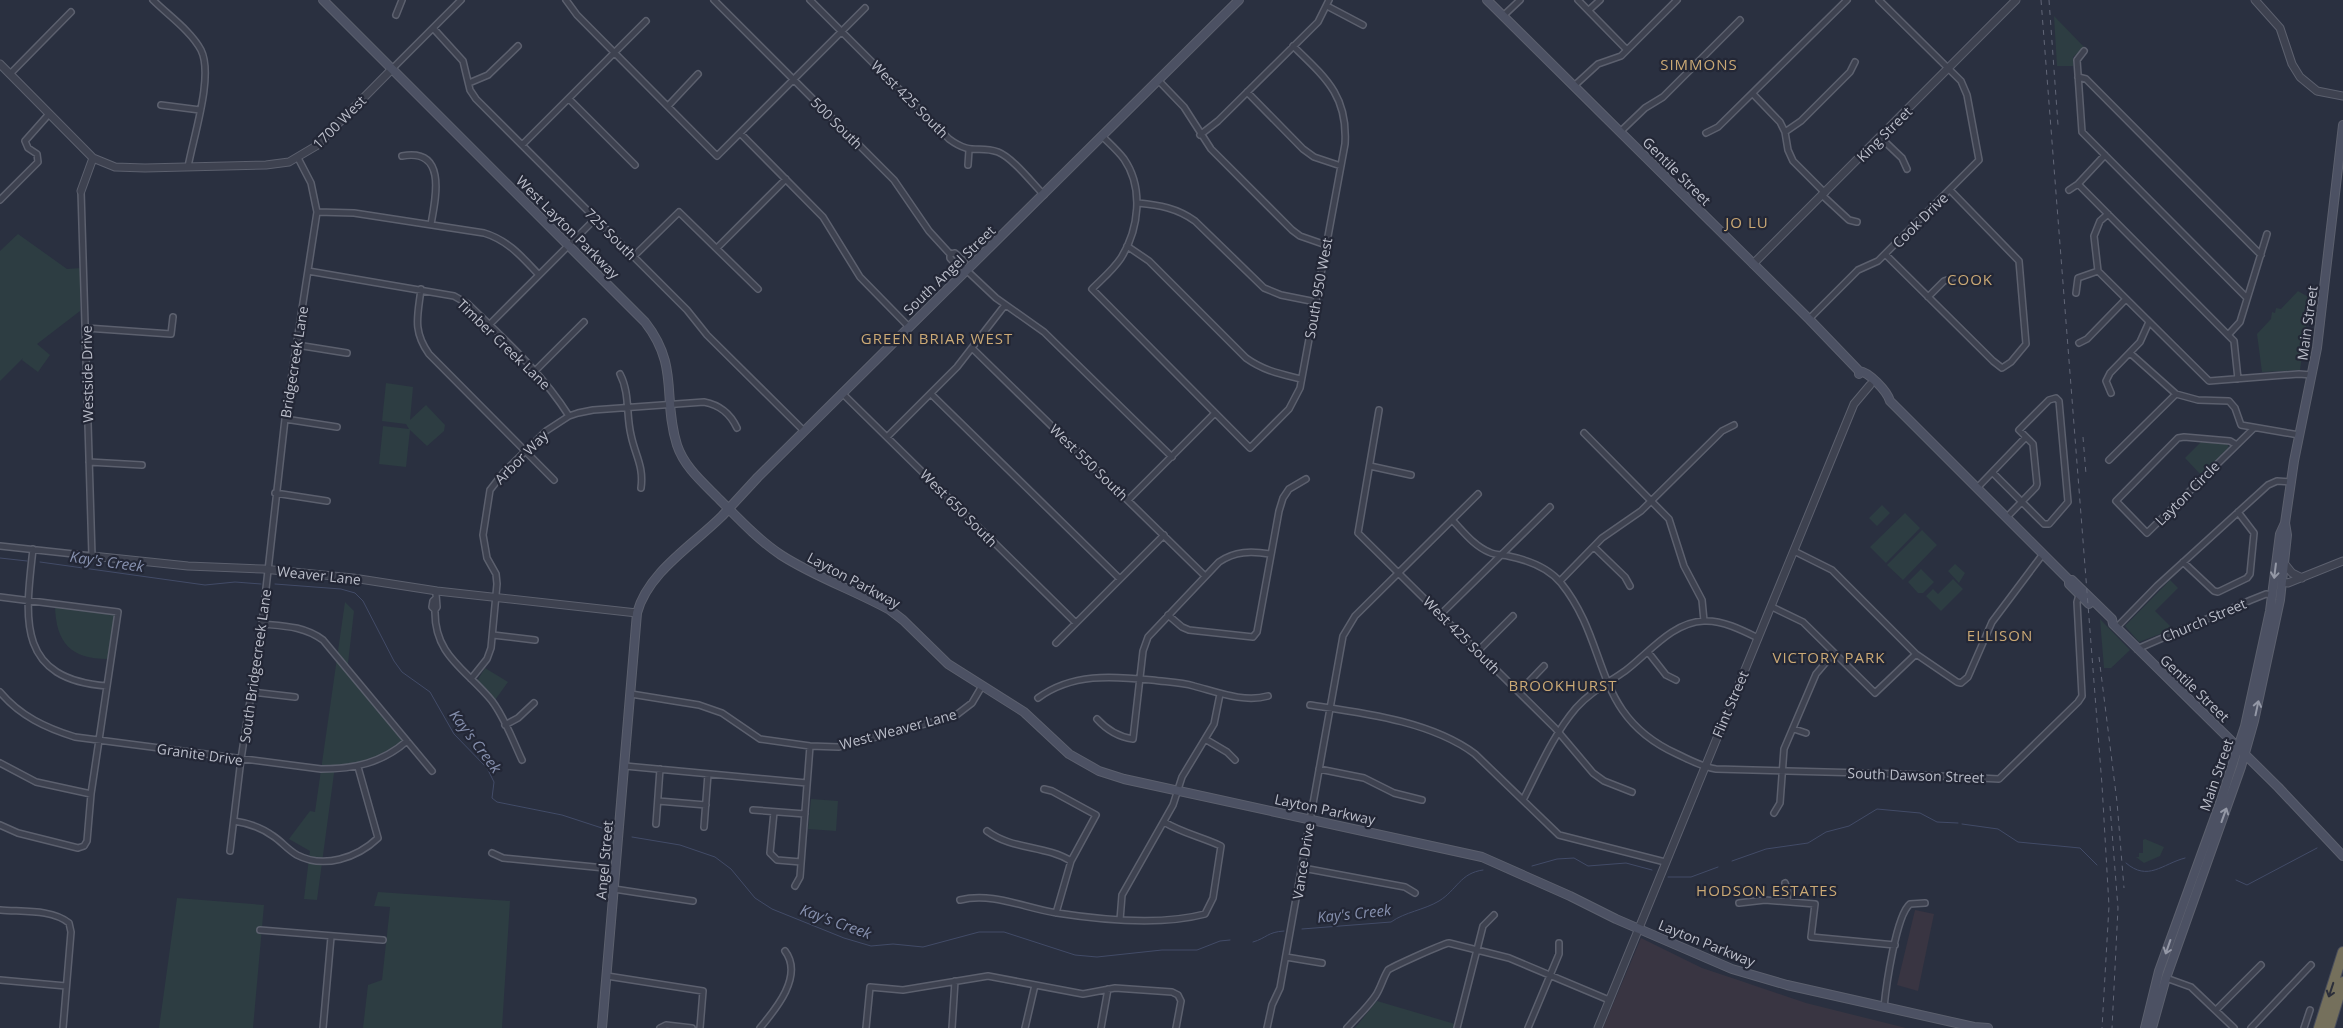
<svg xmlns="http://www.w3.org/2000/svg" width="2343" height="1028" font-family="'Open Sans',sans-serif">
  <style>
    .medical { fill: #393542 }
    .green { fill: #2d3d42 }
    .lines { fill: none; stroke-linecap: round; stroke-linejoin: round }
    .stream { stroke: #424b67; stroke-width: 1 }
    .minor-casing { stroke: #5c606e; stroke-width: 8 }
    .tertiary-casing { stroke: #5c606e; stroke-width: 9 }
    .secondary-casing { stroke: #5c606e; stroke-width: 10 }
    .motorway-casing { stroke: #494d5b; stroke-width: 12 }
    .minor { stroke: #3e4250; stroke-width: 5 }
    .tertiary { stroke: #3e4250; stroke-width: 7 }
    .secondary { stroke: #4c5163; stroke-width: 8 }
    .motorway { stroke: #75705c; stroke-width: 10 }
    .rail { stroke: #616677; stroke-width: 1; stroke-dasharray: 5 5; stroke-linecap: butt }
    .oneway { stroke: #9498a6 }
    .oneway2 { stroke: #2b2e3a }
    .labels { text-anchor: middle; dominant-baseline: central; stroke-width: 4.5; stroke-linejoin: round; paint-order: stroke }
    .street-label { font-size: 14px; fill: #bbbeca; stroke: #232736 }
    .neighbourhood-label { font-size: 15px; letter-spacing: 1px; fill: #cba975; stroke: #232736 }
    .water-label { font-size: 15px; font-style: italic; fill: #8690ae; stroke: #232736 }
  </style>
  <rect width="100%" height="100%" fill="#2a3040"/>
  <!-- medical -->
  <path class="medical" d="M1915,910L1934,914L1918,991L1897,985Z
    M1641,938L1702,968L1741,981L1806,1003L1906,1028H1603Z"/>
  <!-- green -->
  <path class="green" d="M2054,16L2084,47L2073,57V66H2057Z
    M18,234L67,269L81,268L80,311L37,344L50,355L38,372L22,360L23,358L0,381V251Z
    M2298,291L2310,298L2300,370L2262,372L2257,334L2271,319L2272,312L2275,313L2276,308L2281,309Z
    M386,383L413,387L410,420L426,405L445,425L444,431L427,446L410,430L406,467L379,464L383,426L409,429L406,424L382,421Z
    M2202,441L2227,444L2229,447L2201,475L2185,458Z
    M1882,505L1890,513L1877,526L1869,518Z
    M1905,513L1920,528L1886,563L1870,547Z
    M1922,530L1937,545L1903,580L1887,565Z
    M1955,564L1965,573L1959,583L1948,571Z
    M1921,569L1934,582L1923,593H1918L1908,582Z
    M1953,579L1963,589L1941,611L1926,596L1933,589L1938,594Z
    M2170,580L2178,588L2155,611L2173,629L2139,642L2125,626Z
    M345,602L354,611L347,672L403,740C383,756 361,764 335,766L317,900L304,899L310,851L289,839L310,811L315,812Z
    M55,606L115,615L108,659C71,659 56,643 55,606Z
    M2100,619L2130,650L2111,668H2104Z
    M485,668L508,682L495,700L477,681Z
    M811,799L838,801L836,831L808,829Z
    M2145,839L2164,847L2160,856L2144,863L2136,857H2139V853H2143V840Z
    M378,892L510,901L502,1028H363L368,985L382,980L390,907L374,906Z
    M177,898L264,905L253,1028H159Z
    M1377,1001L1455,1024L1454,1028H1355Z"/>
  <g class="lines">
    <!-- stream -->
    <path class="stream" d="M0,558L27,561
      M40,562L205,585L235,582L261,584
      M275,584L341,589L355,593L363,601L394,661L402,672L430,692L454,734L487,768L494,782L492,798L497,802L562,815L611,831
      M1962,824L1998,829L2018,842L2080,848L2097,865
      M632,837L680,845L715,857L731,869L755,898L772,909L844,938L871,946L893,944L923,947L979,932H1004L1075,955L1097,957L1162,950H1197L1220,941L1230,940
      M1732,861L1766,849L1808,843L1826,832L1849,826L1877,809L1920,813L1937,822L1958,823
      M2126,863C2148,882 2162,864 2185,858
      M1532,866L1557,859L1574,858L1588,866L1626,863L1652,870
      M1668,877H1691L1718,867
      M2236,880L2247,885L2317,848
      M1302,929L1391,922C1405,912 1424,910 1439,901C1457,890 1460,873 1483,870
      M1253,942C1267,938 1267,932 1284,931"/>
    <defs>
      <path id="minor" d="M153,0C168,15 191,31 201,50C214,76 193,138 188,167
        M566,0L577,15L717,156L865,8
        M714,0L894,180L929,231L950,254V258L958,267L962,266L996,298L1044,332L1172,457
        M810,0L949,139C972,156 978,145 998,152C1013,158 1032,183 1044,195
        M1578,0L1627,50
        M1327,6L1363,25
        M1589,10L1600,0
        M396,15L402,0
        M1503,16L1520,0
        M433,28L463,61L470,90L476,99L687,310L707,335L804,431
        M2084,51L2077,60L2082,132L2247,298
        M392,69L461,0
        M10,74L71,12
        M2078,77L2086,79L2261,255
        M1159,81L1184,107L1211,149L1292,230L1300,236L1326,245
        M469,83L488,75L518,46
        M1574,86L1598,64L1621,56L1677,0
        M1247,92L1303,149L1314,157L1341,166
        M1753,94L1780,122L1785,132L1788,150L1793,161L1825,193
        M569,99L635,165
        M161,105L200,110
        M668,106L698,74
        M1620,132L1645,108L1663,97L1740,20
        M1785,132L1801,121L1850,72L1855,62
        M740,133L823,217L860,277L909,327
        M1706,133L1718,127L1847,0
        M1200,135L1218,121L1318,22L1329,0
        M1103,137C1110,144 1118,151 1124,159C1144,188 1139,229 1121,258C1113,270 1102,279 1092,289L1250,448L1289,409L1300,388L1345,144C1348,96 1326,78 1293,46
        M1881,138L1902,158L1907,169
        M522,145L646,21
        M402,156C447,148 436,197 431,224
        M968,165L969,150
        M2078,184L2234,341L2238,379
        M2069,190L2078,184L2105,155
        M1823,196L1849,220L1857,222
        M0,200L38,162L37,154L28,148L25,141L49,114
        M1138,203C1159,205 1177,208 1195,221L1264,288L1281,295L1316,302
        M317,212L354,213L484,233C508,240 523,258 539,275
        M2108,214L2100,221L2094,236L2098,271L2209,381L2299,374L2312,375
        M1127,246L1149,261L1246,358C1264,371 1281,374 1301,379
        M717,248L786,179
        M950,254L955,253L964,261L962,266
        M1885,254L1993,361L2002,368L2011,362L2026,344L2019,261L1950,190
        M634,256L679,212L758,289
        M308,271L454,296L468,304C504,339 542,373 569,416
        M421,289C418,315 412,330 429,354L554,480
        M2076,293L2078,278L2098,271
        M1928,297L1944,281L1953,278
        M1809,319L1858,270L1878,261L1979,160L1967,95L1961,81L1879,0
        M489,325L595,219
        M86,328L171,334L173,317
        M2228,335L2240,322L2267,234
        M2079,343L2087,339L2126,299
        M297,345L347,353
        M973,349L1205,576
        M2130,353L2176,394
        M535,371L584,322
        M620,374C630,393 626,415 631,435C635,455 644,466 641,488
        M842,393L1076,623
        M2111,393L2106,381L2110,373L2140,342L2149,322
        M931,394L1120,579
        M1379,410L1358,533L1555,728L1593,773L1604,781L1632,792
        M285,419L337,427
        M1584,433L1669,519L1684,566L1702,600L1704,621
        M887,437L957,367L1005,305
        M2235,444L2230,441L2184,437L2178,438L2116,501L2147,533L2254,428
        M2109,460L2176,394L2198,400L2229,401L2235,408L2241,425L2299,435
        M89,462L142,465
        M1370,466L1411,475
        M1993,473L2044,524H2049L2068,502L2059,401L2056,398L2049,400L2019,430L2033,444L2037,484L2036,487L2007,517
        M1977,488L2026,437
        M275,493L327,501
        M1128,500L1215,413
        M1452,520C1463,531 1474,546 1489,552C1495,555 1502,555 1508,556C1528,560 1548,567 1561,583C1611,645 1591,715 1677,754C1690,760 1702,767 1716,769L1901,774L1999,779L2078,702L2082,696L2077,602L2079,595
        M0,546L92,556L81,191
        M1594,547L1625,577L1630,586
        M33,549C25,619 16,679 107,686
        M1794,551L1832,570L1916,654L1957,682L1961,683L1968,677L1992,622L2043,554
        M2183,562L2214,591L2218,592L2247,578L2250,574L2254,533L2238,512
        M1560,581L1602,538L1641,511L1722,431L1734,425
        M0,597L118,612L91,794L87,841L84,846L78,848L18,833L0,825
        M436,598L433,601L432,607L435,610C434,656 466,669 492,701C505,718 513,741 522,760
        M1772,607L1803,622L1875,693L1916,654
        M435,610L437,607L436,594
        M1441,614L1550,507
        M1168,615L1182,627L1189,630L1253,637L1257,632L1279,511L1283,498L1289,489L1306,479
        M262,624C284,626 304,626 323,640L432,771
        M2117,627L2157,586L2268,485L2277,481L2291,482
        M493,635L535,640
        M1056,643L1164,535
        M2137,649L2251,600L2266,594L2272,595
        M1478,651L1513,616
        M1648,652L1666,675L1676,680
        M471,679L487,659L491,648L497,584L496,574L487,558L483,535L490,490L504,472L546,431L569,416L578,413L593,410L704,402C720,405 730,413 737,428
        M0,692C20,716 46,728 75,737L321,769C354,769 382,763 407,741
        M251,692L295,697
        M1519,692L1544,666
        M631,694L699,705L722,713L760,739L810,746L839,747L955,716L972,703L982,686
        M1038,698C1072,673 1112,676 1152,680C1166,682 1180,682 1194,686C1217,692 1244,703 1268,696
        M1310,705C1363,713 1431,721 1475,754L1559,835L1665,862
        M1097,719C1106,729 1119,737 1133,739L1143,651L1148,637L1219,562C1235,551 1251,551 1270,554
        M505,725L518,718L534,703
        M1794,729L1806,733
        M1205,739L1227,752L1235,760
        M0,763L36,782L91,794
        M625,766L807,783
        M1319,769L1364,778L1394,793L1422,800
        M1044,789L1052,791L1096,815L1071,861L1056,913
        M1523,800C1539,769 1553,735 1576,708C1590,692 1608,683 1625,671C1648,654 1672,622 1704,621C1722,620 1742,630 1758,638
        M658,801L706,805
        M753,810L805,814
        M774,812L770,853L777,860L801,862
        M1774,813L1780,803L1784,749L1816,674L1833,654
        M234,821C248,823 261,827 273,836C281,841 288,850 297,855C324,869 357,858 378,838L358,767
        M656,824L660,769
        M704,827L708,774
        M987,831C1012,850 1045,845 1071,861
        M230,851L241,759L262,624L285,419L317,212L311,183L298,158
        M492,853L503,858L615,869
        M1303,868L1405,887L1415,893
        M1785,883L1788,891L1787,901
        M795,886L800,877L810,746
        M614,889L693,901
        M960,900C993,892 1024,908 1057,913C1102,920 1160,926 1205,914L1213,898L1221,846C1202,837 1182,833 1164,822
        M1739,903L1765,900L1815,904L1811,937L1895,945
        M0,910C22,912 52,909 69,923L71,932L63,1028
        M1120,920L1122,895L1173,805L1182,777L1214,724L1220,694
        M260,930L383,940
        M1286,957L1322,963
        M607,976L703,991L700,1028
        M2166,978L2191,987L2234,1028
        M0,980L66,986
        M1884,1007C1886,987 1896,915 1910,904L1925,903
        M2216,1010L2261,965
        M323,1028L331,937
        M660,1028L666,1025L692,1028
        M760,1028C775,1010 804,976 785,951
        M866,1028L870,987L903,990L988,976L1083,994L1115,988L1172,992L1178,995L1181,1001L1176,1028
        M952,1028L955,981
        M1025,1028L1035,985
        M1101,1028L1108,989
        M1267,1028L1272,1005L1280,988L1343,636L1355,616L1478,494
        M1347,1028C1357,1017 1368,1007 1376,995C1381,987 1383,978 1388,970C1392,967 1442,944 1449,943L1509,958L1609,1000
        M1457,1028L1483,926L1494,915
        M1528,1028L1559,954V943
        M2251,1028L2311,965
        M2304,1028L2310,1010"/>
      <path id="tertiary" d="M2255,0L2280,28L2292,64L2300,77L2317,91L2343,96
        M0,64L93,158L115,167L145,168L266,165L289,162L316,146L392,69
        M81,191L93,158
        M1753,264L2016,0
        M92,556L188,566L263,569L353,578L437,591L637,613
        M2284,563L2292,573L2302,578
        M2282,582L2288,583L2343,561
        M1598,1028L1854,404L1870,385"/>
      <path id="secondary" d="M323,0L645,322C680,367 662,397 677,445C684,466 701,481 716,496C736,516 757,539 781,555C815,577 854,590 890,610L903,620L948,664L1024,712L1069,754L1099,771L1124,779L1482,857L1570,896L1616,919L1732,969L1787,985L1974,1027L1988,1028
        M1487,0L1809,319L1859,371V374
        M1859,371C1869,372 1887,391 1890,401L2069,580H2072L2112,619L2113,624L2278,787L2343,856
        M2069,580V584L2089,604
        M602,1028L637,613C648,572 693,545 722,516C734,503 746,490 758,477L1239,0
        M2145,1028L2159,971L2220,803L2245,726L2270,611L2280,534L2285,523L2294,461L2317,348L2343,125
        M2152,1028L2166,978L2241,767L2254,721L2280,600L2287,535L2285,523"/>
      <path id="motorway" d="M2319,1028L2343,952
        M2329,1028L2343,982"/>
    </defs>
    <!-- minor casing -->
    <use href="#minor" class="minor-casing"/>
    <!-- tertiary casing -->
    <use href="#tertiary" class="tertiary-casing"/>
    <!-- secondary casing -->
    <use href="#secondary" class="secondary-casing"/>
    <!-- motorway casing -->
    <use href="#motorway" class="motorway-casing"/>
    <!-- minor -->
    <use href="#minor" class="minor"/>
    <!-- tertiary -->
    <use href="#tertiary" class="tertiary"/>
    <!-- secondary -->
    <use href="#secondary" class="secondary"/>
    <!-- motorway -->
    <use href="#motorway" class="motorway"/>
    <!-- rail -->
    <path class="rail" d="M2041,0L2102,785L2109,906L2102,1028
      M2049,0L2058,125
      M2083,437L2086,474
      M2099,657L2117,802L2124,888
      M2110,806L2118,908L2112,1028"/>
  </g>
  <!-- one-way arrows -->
  <defs><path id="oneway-shaft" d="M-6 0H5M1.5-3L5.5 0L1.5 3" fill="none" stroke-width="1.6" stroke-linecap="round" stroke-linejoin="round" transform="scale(1.25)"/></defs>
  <g class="oneway">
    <use href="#oneway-shaft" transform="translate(2275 571) rotate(97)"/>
    <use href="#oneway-shaft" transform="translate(2257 708) rotate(-78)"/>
    <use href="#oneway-shaft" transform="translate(2224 815) rotate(-70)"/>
    <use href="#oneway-shaft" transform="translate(2168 947) rotate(109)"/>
  </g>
  <use class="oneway2" href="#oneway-shaft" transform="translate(2331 990) rotate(108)"/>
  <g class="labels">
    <!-- street labels -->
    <g class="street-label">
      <text transform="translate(910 99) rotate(45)">West 425 South</text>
      <text transform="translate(339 122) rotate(-45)">1700 West</text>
      <text transform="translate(837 123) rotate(45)">500 South</text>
      <text transform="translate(1884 134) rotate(-45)">King Street</text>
      <text transform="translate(1677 171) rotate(45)">Gentile Street</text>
      <text transform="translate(1920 220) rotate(-45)">Cook Drive</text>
      <text transform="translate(568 227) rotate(45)">West Layton Parkway</text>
      <text transform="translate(611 234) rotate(45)">725 South</text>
      <text transform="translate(949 270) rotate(-44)">South Angel Street</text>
      <text transform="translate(1318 288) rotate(-80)">South 950 West</text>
      <text transform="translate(2307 323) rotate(-82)">Main Street</text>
      <text transform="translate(504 344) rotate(44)">Timber Creek Lane</text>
      <text transform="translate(294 362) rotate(-81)">Bridgecreek Lane</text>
      <text transform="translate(87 374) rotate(-91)">Westside Drive</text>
      <text transform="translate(521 457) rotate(-45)">Arbor Way</text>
      <text transform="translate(1089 462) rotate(44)">West 550 South</text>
      <text transform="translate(2187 493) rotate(-45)">Layton Circle</text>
      <text transform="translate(959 508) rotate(45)">West 650 South</text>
      <text transform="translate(319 575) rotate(6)">Weaver Lane</text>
      <text transform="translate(854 580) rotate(28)">Layton Parkway</text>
      <text transform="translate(2204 620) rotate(-23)">Church Street</text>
      <text transform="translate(1462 635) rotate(45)">West 425 South</text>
      <text transform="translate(255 666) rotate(-82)">South Bridgecreek Lane</text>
      <text transform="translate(2195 688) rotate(44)">Gentile Street</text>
      <text transform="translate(1730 704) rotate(-67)">Flint Street</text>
      <text transform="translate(898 729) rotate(-15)">West Weaver Lane</text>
      <text transform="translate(200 754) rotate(8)">Granite Drive</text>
      <text transform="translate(1916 775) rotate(2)">South Dawson Street</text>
      <text transform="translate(2216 775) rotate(-71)">Main Street</text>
      <text transform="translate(1325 809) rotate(12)">Layton Parkway</text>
      <text transform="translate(604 860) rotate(-85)">Angel Street</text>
      <text transform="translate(1303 861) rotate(-81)">Vance Drive</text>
      <text transform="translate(1707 943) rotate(22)">Layton Parkway</text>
    </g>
    <!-- neighbourhood labels -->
    <g class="neighbourhood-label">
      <text x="1699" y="64">SIMMONS</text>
      <text x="1747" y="222">JO LU</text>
      <text x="1970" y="279">COOK</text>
      <text x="937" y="338">GREEN BRIAR WEST</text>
      <text x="2000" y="635">ELLISON</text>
      <text x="1829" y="657">VICTORY PARK</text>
      <text x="1563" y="685">BROOKHURST</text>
      <text x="1767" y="890">HODSON ESTATES</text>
    </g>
    <!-- water labels -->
    <g class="water-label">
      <text transform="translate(107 561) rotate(8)">Kay's Creek</text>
      <text transform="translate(476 741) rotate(53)">Kay's Creek</text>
      <text transform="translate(1354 913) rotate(-6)">Kay's Creek</text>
      <text transform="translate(836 921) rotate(20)">Kay's Creek</text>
    </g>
  </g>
</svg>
